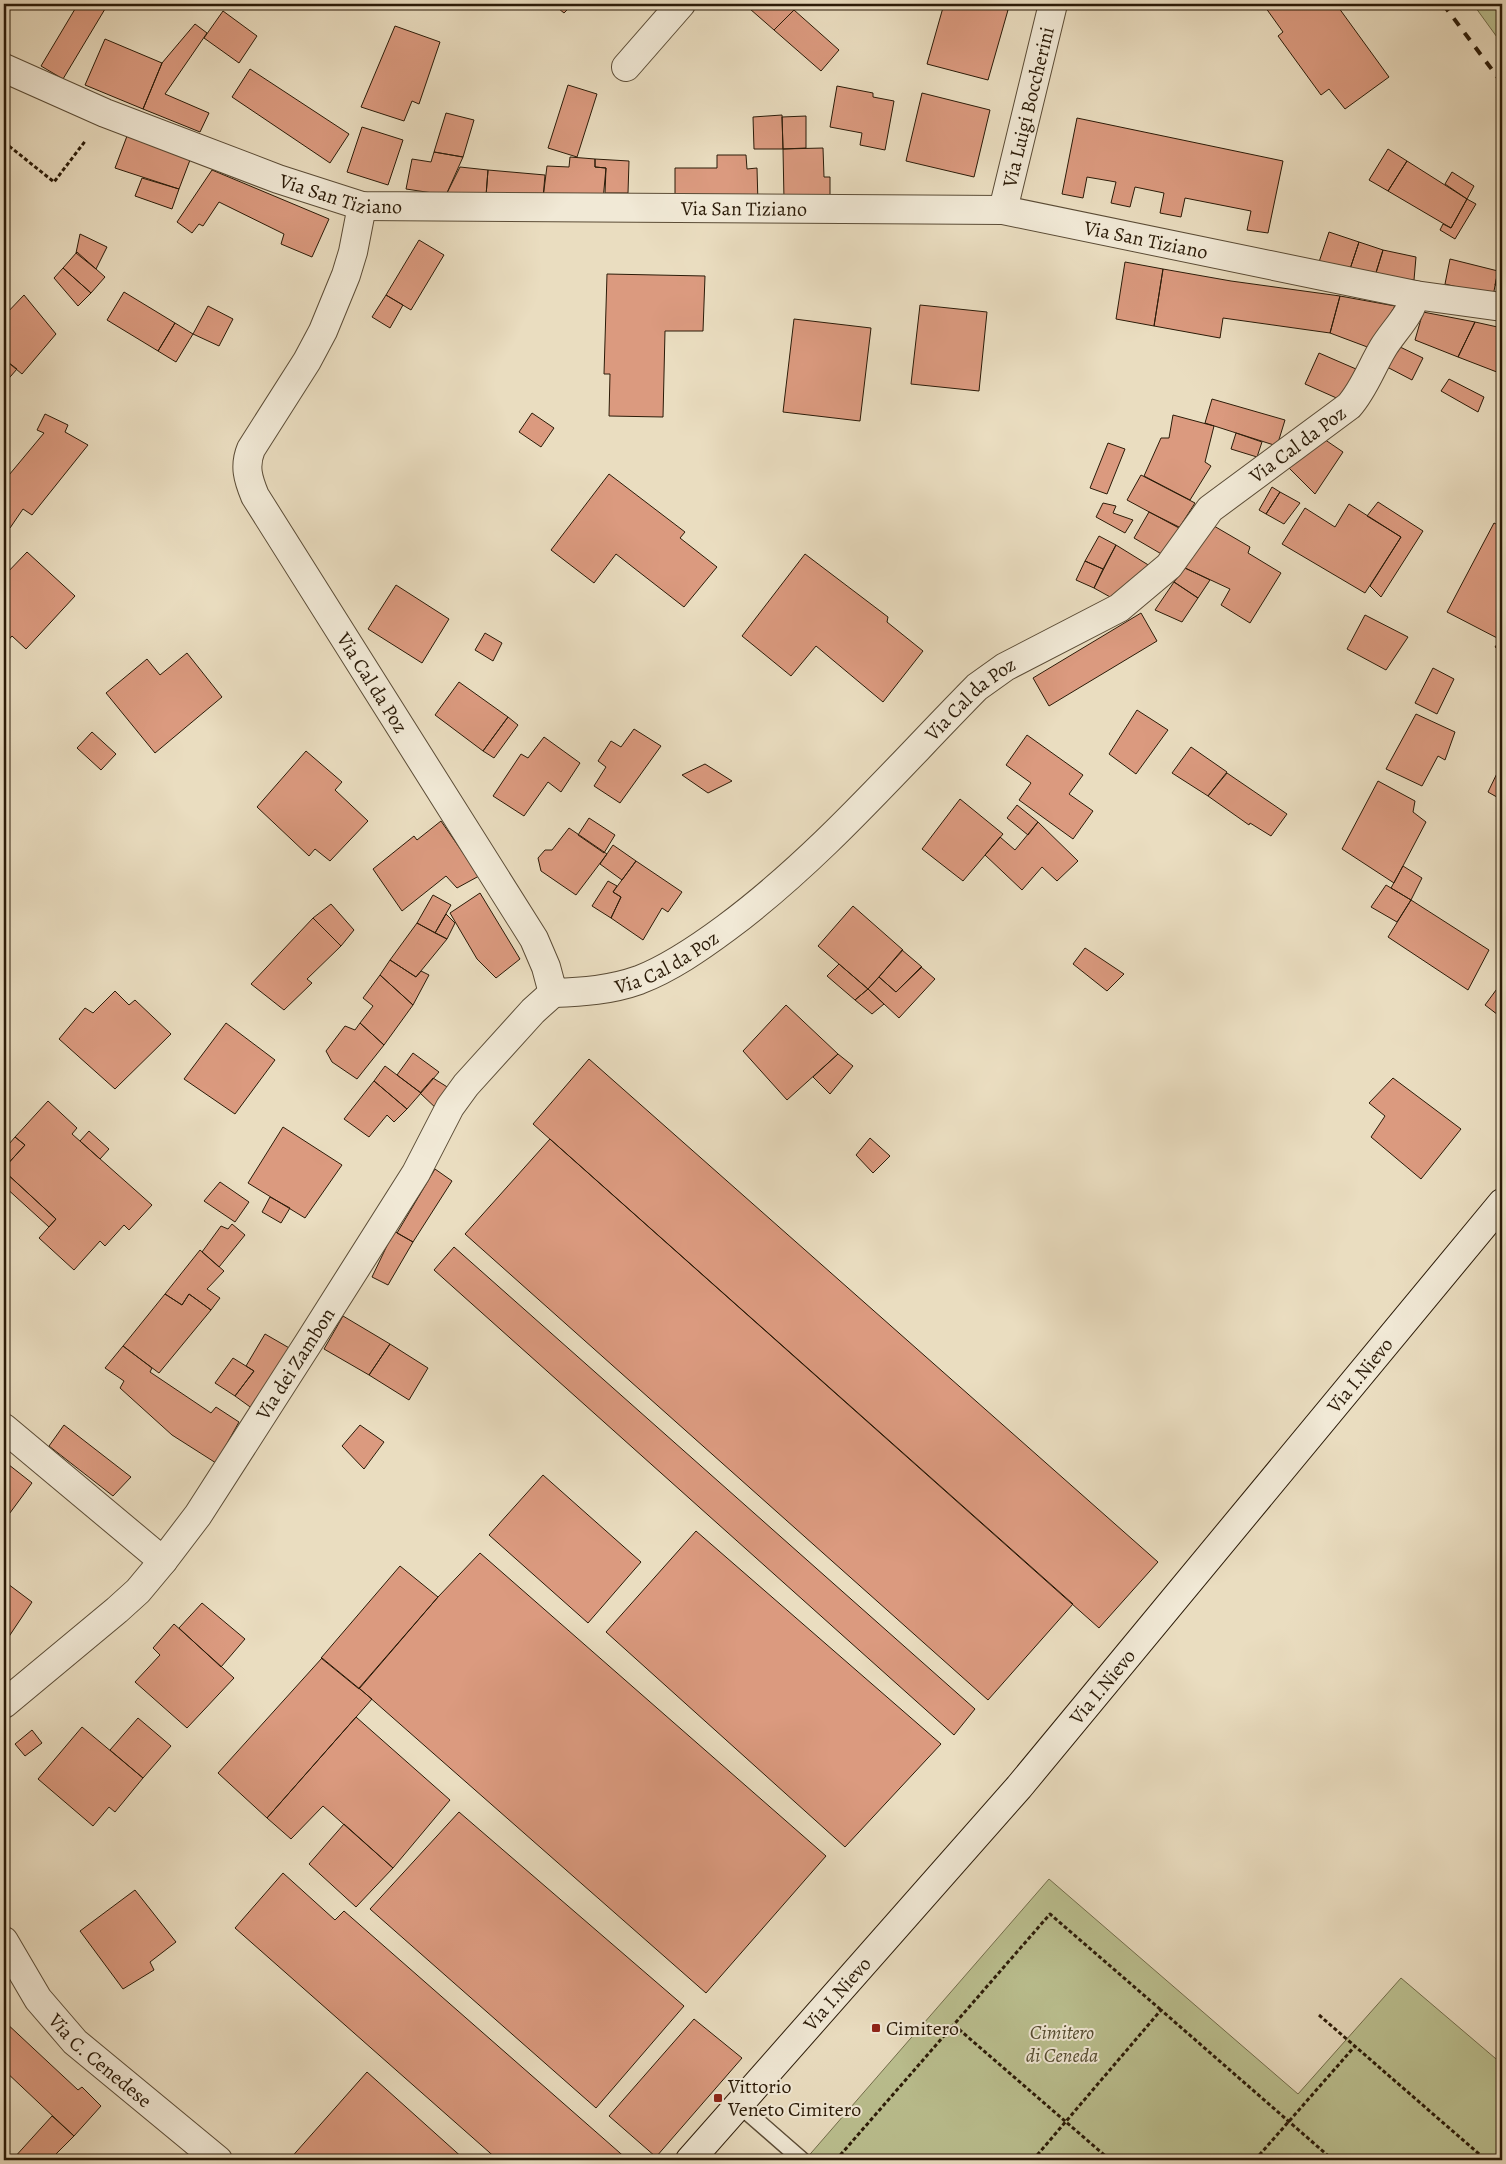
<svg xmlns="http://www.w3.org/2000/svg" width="1506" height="2164" font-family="Alegreya,serif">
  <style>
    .green { fill: #bbc090; stroke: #736e4c }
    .building { fill: #db9a7f; stroke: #2b1b08 }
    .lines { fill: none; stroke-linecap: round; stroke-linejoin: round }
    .lane-casing { stroke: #5b4c36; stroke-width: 18 }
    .street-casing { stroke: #5b4c36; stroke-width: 30 }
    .secondary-casing { stroke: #2b1b08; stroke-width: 30 }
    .path { stroke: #2b1b08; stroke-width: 3; stroke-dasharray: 4 2.5; stroke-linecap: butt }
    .lane { stroke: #f1e9d6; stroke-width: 15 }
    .street { stroke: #f1e9d6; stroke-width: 28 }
    .secondary { stroke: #f1e9d6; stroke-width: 28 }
    .rail { stroke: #2b1b08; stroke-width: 4; stroke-dasharray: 9 9; stroke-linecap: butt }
    .poi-dot { fill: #8f2418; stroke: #f1e9d6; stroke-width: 2 }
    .labels { text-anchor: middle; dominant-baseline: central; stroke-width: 4; stroke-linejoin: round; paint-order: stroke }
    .street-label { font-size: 20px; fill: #2b1b08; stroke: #f1e9d6 }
    .poi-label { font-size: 20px; fill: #2b1b08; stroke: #f1e9d6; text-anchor: start }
    .park-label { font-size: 20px; font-style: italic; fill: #564d31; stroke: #f1e9d6 }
  </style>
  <rect width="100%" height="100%" fill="#eaddc0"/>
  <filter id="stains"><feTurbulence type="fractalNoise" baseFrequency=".004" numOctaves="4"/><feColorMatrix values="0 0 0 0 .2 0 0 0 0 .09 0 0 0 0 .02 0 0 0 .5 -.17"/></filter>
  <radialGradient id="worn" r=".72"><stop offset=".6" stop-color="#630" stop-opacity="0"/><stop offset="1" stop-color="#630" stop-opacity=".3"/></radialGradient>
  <!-- green -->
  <path class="green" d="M1473,4H1502V44Z
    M1049,1879L1298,2094L1401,1978L1502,2064V2160H805Z"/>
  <!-- building -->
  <path class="building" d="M4,4H12L4,17Z
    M78,4H108L63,79L41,66Z
    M553,4H573L564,13Z
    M755,4H787L794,10L774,30L750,9Z
    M944,4H986L1008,10L988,80L927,64Z
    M1263,4H1336L1389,77L1345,109L1329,89L1321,95L1278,36L1283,32Z
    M794,10L839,50L821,71L774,30Z
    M223,11L257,36L239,63L204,38Z
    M195,24L207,33L165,94L209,113L200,132L143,109L162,63Z
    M395,26L440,42L419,104L412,101L404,121L361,107Z
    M105,39L162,63L143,109L85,85Z
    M250,69L349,134L330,163L232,97Z
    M568,85L597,94L577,157L548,148Z
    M837,86L873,93V97L894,101L885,150L860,145L862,133L830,127Z
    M922,93L990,110L974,177L906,161Z
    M446,113L474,120L463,157L434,152Z
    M782,115L783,149H754L753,117Z
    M806,116V148L783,149L782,117Z
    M1077,118L1283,161L1268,233L1247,230L1251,211L1185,198L1181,217L1160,213L1164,193L1135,187L1130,207L1111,203L1116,182L1087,177L1083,198L1062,194Z
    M362,127L403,140L388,185L347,172Z
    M127,136L190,160L179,189L115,168Z
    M823,148L824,177H830V199L784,200L783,149Z
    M1388,149L1407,161L1388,191L1369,180Z
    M434,152L463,157L446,195L406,189L412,159L431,162Z
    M717,155H746L747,169L757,168L758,204L675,205V168H717Z
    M570,157L595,159V167L606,168L603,200L543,198L547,166L569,167Z
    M595,159L629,161L628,193H605L606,168L595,167Z
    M1407,161L1467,199L1451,228L1388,191Z
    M460,167L488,170L486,196L446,195Z
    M212,170L329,219L312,257L281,244L284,234L219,202L203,226L199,224L192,233L177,222Z
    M488,170L545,175L543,198L486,196Z
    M1452,172L1474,186L1467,199L1445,184Z
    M142,178L179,189L172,209L135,196Z
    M1467,199L1476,204L1455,239L1440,230L1443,224L1451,228Z
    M1329,232L1359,242L1349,272L1317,268Z
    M80,234L107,247L96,269L76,253Z
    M419,240L444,255L411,310L386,295Z
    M1359,242L1383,250L1375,276L1349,272Z
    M1383,250L1416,257L1414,280L1375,276Z
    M77,252L105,277L91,293L63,268Z
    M1450,259L1498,271L1493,296L1445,284Z
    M1125,262L1163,269L1154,326L1116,319Z
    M63,268L91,293L78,306L54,278Z
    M1163,269L1231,281L1340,296L1330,333L1223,318L1220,338L1154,326Z
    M1498,271L1502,272V287L1495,285Z
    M607,274L705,276L703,331H665L663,417L609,416L610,374H604Z
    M124,292L175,323L158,351L107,320Z
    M24,295L56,334L22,374L4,359V316Z
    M386,295L403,305L390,328L372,317Z
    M1340,296L1395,306L1370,348L1330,333Z
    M920,305L987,312L979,391L911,384Z
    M208,306L233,319L219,346L193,334Z
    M1423,312L1475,322L1458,357L1415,340Z
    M794,319L871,328L860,421L783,412Z
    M1475,322L1502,328V374L1458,357Z
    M175,323L193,334L176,362L158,351Z
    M1398,346L1423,358L1412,380L1387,367Z
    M1319,353L1356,369L1341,400L1305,384Z
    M4,359L17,369L4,384Z
    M1449,379L1484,397L1478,412L1441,391Z
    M1212,399L1285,420L1277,446L1205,423Z
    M532,413L554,428L541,447L519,432Z
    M45,414L68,425L65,432L88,445L32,515L23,509L10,528L4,523V481L44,433L37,430Z
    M1173,415L1214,426L1205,462L1211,466L1190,500L1144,476L1161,438H1169Z
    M1236,433L1262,442L1257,457L1231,449Z
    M1321,437L1343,452L1315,494L1287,466Z
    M1108,443L1125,449L1107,494L1090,488Z
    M609,474L685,532L680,538L717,567L684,607L616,554L594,583L551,550Z
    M1141,475L1195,503L1179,528L1127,500Z
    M1272,487L1280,492L1266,514L1259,510Z
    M1280,492L1300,503L1284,524L1266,514Z
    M1378,502L1423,531L1381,597L1370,586L1401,537L1367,516Z
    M1103,503L1116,506L1113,513L1133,520L1125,533L1096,517Z
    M1349,504L1401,537L1365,593L1282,544L1305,508L1335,527Z
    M1149,512L1187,531L1170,559L1134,538Z
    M1494,523L1502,527V526V637L1501,640L1447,612Z
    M1214,526L1250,547L1248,553L1281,573L1250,623L1221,605L1230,589L1185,568Z
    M1099,536L1116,545L1103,569L1085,561Z
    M1116,545L1150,566L1121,603L1094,588Z
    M27,552L75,596L26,649L12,636L4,645V576Z
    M805,554L888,617L887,622L923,651L883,702L816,646L791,676L742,636Z
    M1085,561L1103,569L1094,588L1076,580Z
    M1185,568L1210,580L1198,598L1174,582Z
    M1174,582L1198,598L1182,622L1155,610Z
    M396,585L449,619L422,663L368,629Z
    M1141,613L1157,641L1049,706L1033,678Z
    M1365,615L1408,637L1386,670L1347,649Z
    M485,633L502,643L493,661L475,650Z
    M1502,637V652L1495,647Z
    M187,653L222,697L155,753L106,693L147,659L160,675Z
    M1433,668L1454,679L1437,714L1415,703Z
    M459,682L508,717L483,751L435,715Z
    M1137,710L1168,730L1136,774L1109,754Z
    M1416,714L1455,732L1445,760L1438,756L1422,786L1386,769Z
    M508,717L518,725L494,758L483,751Z
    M634,729L661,746L620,803L594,786L606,767L598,761L611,741L621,747Z
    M92,732L116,754L101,770L77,748Z
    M1027,735L1083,775L1069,794L1093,811L1073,839L1019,800L1031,783L1006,765Z
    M544,737L580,763L561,792L548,782L524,816L493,796L521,754L528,758Z
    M1191,747L1227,772L1208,796L1172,773Z
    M306,751L342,782L335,790L368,821L330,861L315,849L309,856L257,807Z
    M1502,763V800L1488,792Z
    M705,764L732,781L708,793L682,775Z
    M1227,773L1287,814L1271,836L1250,823L1249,825L1208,796Z
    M1378,781L1415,801L1413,812L1426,822L1394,883L1342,849Z
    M960,799L1003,834L963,881L922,849Z
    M1017,805L1038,822L1028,835L1007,818Z
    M589,818L615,835L604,853L578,835Z
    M441,821L479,876L457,888L446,876L402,911L373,869L414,836L417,840Z
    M1038,822L1078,861L1057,881L1042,867L1022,890L985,855L1000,837L1015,850Z
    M569,828L607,854L576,895L541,871L538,858L545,850H552Z
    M613,845L636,861L622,880L600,864Z
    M636,861L682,892L668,912L662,908L643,940L611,918L621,897L613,892Z
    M1403,866L1422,878L1411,900L1391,888Z
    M608,881L617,886L613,892L621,897L611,918L592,906Z
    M1386,885L1411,900L1397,922L1371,907Z
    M480,893L520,959L496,978L477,959L450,913Z
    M433,895L451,905L435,933L417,923Z
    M1411,900L1489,950L1468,990L1388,937Z
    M331,904L354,930L341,946L313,918Z
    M853,906L903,950L868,989L818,946Z
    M446,914L455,923L447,939L435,933Z
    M313,918L341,946L307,979L312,983L284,1010L251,984Z
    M417,923L447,939L416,977L390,960Z
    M1085,948L1124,974L1107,991L1073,964Z
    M902,950L922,967L896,992L879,977Z
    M390,960L416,977L421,971L429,975L413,1005L380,975Z
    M839,964L868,989L855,1000L827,976Z
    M921,967L935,979L899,1018L868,989L879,977L896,992Z
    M380,975L413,1005L384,1045L360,1023L373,1006L363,998Z
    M1502,982V1018L1485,1005Z
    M868,989L884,1004L872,1014L855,1000Z
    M115,991L129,1005L135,1000L171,1034L115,1089L59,1039L85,1008L93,1013Z
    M786,1005L838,1054L787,1100L743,1051Z
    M226,1023L275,1060L235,1114L184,1079Z
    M360,1023L384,1045L357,1079L332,1062L326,1051L345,1026L355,1030Z
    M413,1053L439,1072L421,1093L397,1075Z
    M838,1054L853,1066L830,1094L813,1077Z
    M589,1059L1158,1562L1099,1628L533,1124Z
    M385,1066L421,1093L407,1109L374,1081Z
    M433,1078L452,1090L439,1111L420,1093Z
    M1393,1078L1461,1129L1421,1179L1371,1137L1385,1116L1369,1103Z
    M374,1081L407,1109L394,1122L387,1115L369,1137L344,1119Z
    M48,1101L77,1128L72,1134L152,1205L129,1230L124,1225L105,1246L100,1241L74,1270L39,1238L56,1219L4,1171V1168L25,1145L15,1137Z
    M283,1127L342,1165L305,1218L248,1183Z
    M89,1131L109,1149L100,1159L80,1141Z
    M15,1137L25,1145L4,1168V1150Z
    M870,1138L890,1156L873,1173L856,1155Z
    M550,1139L1073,1604L988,1700L465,1234Z
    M435,1169L452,1181L413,1242L397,1233Z
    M4,1171L56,1219L49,1227L4,1186Z
    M220,1182L249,1202L235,1222L204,1201Z
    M270,1197L290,1208L281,1223L262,1212Z
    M232,1224L245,1235L219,1267L202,1252L221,1226L228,1229Z
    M394,1231L413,1242L388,1285L372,1277Z
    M454,1247L975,1709L954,1735L434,1270Z
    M200,1250L224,1271L207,1289L220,1298L211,1310L189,1294L182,1305L165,1294Z
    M165,1294L182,1305L189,1294L211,1310L159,1373L123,1346Z
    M343,1316L390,1344L369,1375L324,1349Z
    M265,1334L291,1349L253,1409L235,1396L254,1371L246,1366Z
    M390,1344L428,1368L409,1400L369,1375Z
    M123,1346L152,1368L150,1372L211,1413L216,1407L239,1422L216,1463L172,1435L120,1388L124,1381L105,1368Z
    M233,1358L254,1371L235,1396L215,1383Z
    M64,1425L131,1477L113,1496L49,1446Z
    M360,1425L384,1442L364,1469L342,1446Z
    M4,1461L32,1483L4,1521Z
    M543,1475L641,1562L588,1623L489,1535Z
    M696,1531L941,1744L845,1847L606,1632Z
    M480,1553L826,1856L706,1993L359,1688L438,1597Z
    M400,1566L438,1597L359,1689L321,1658Z
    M4,1581L32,1602L6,1641L4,1640Z
    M202,1603L245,1639L221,1667L179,1628Z
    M174,1624L234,1678L187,1728L135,1682L160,1655L153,1648Z
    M322,1658L372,1699L267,1818L218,1773Z
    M356,1717L450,1800L393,1868L323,1806L291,1839L267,1818Z
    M138,1718L171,1746L143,1778L110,1750Z
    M82,1727L143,1778L115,1812L109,1807L93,1826L38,1779Z
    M32,1730L42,1743L25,1756L15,1744Z
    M459,1812L684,2006L596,2108L370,1909Z
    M344,1824L393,1868L356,1907L309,1864Z
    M283,1873L335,1920L344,1911L628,2160H498L235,1928Z
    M135,1890L176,1942L150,1962L154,1970L123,1989L80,1931Z
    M694,2019L742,2058L656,2157L609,2116Z
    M4,2021L78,2090L82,2087L101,2106L74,2136L4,2070Z
    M367,2072L465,2160H289Z
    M52,2116L74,2136L50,2160H15L13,2159Z
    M4,2146L10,2151L4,2158Z"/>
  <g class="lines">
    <defs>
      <path id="lane" d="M739,2105L802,2160"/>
      <g id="street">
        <path d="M626,67L681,4"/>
        <path id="s1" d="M4,68L105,113L278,179L362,206L1003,210L1415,295L1502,307"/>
        <path id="s2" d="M362,206L353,252L346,275L323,331L307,361L251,449C244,466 248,479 255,496L534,939L546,967L553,993C583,992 611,990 639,980C670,968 699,948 726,928C819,859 896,769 977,687L1005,667L1119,608L1169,566L1210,509L1349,406C1364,389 1371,368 1383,348C1394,330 1411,315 1415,295"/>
        <path id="s3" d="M1003,210L1053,4"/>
        <path d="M4,1428L163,1561"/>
        <path id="s4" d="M4,1704L117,1610L138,1591L163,1561L198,1515L309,1342L416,1173L450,1107L466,1085L533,1011L553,993"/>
        <path id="s5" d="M4,1941L38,1999L75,2042L218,2160"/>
      </g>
      <g id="secondary">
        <path id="s6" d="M690,2160L1019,1787L1502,1203"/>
      </g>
    </defs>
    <!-- lane casing -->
    <use href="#lane" class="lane-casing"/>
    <!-- street casing -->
    <use href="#street" class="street-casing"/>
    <!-- secondary casing -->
    <use href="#secondary" class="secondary-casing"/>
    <!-- path -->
    <path class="path" d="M4,142L54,182L86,140
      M1319,2015L1486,2160
      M954,2025L1110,2160
      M836,2160L1050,1914L1161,2010
      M1033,2160L1161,2010L1333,2160
      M1255,2160L1355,2046"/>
    <!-- lane -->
    <use href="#lane" class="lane"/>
    <!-- street -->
    <use href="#street" class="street"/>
    <!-- secondary -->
    <use href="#secondary" class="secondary"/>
    <!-- rail -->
    <path class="rail" d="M1443,4L1502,83"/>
  </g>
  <!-- markers -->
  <g class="poi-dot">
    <rect x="871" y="2023" width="10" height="10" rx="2.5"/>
    <rect x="713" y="2093" width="10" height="10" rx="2.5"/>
  </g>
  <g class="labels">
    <!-- street labels -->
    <g class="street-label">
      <text stroke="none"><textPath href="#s3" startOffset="106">Via Luigi Boccherini</textPath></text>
      <text stroke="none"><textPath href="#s1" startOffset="361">Via San Tiziano</textPath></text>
      <text stroke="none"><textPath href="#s1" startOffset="766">Via San Tiziano</textPath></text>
      <text stroke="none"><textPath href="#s1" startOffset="1171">Via San Tiziano</textPath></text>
      <text stroke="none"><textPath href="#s2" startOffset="1844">Via Cal da Poz</textPath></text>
      <text stroke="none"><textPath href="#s2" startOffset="539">Via Cal da Poz</textPath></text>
      <text stroke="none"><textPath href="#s2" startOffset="1424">Via Cal da Poz</textPath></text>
      <text stroke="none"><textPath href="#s2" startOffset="1019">Via Cal da Poz</textPath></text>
      <text stroke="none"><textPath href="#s4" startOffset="452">Via dei Zambon</textPath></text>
      <text stroke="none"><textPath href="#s6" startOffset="1032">Via I.Nievo</textPath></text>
      <text stroke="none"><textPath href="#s6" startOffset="628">Via I.Nievo</textPath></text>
      <text stroke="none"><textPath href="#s6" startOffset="222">Via I.Nievo</textPath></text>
      <text stroke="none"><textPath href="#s5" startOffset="155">Via C. Cenedese</textPath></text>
    </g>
    <!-- poi labels -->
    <g class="poi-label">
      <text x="886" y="2028">Cimitero</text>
      <text x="728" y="2086">Vittorio<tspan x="728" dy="23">Veneto Cimitero</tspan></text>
    </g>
    <!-- park labels -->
    <g class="park-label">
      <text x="1062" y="2032">Cimitero<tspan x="1062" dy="23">di Ceneda</tspan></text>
    </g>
  </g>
  <!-- margin -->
  <rect width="1506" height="2164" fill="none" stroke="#eaddc0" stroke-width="20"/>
  <rect x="5" y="5" width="1496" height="2154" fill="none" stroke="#2b1b08" stroke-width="2.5"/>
  <rect x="10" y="10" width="1486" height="2144" fill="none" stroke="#2b1b08"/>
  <rect width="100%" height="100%" filter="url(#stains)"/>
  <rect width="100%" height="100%" fill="url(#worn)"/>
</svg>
